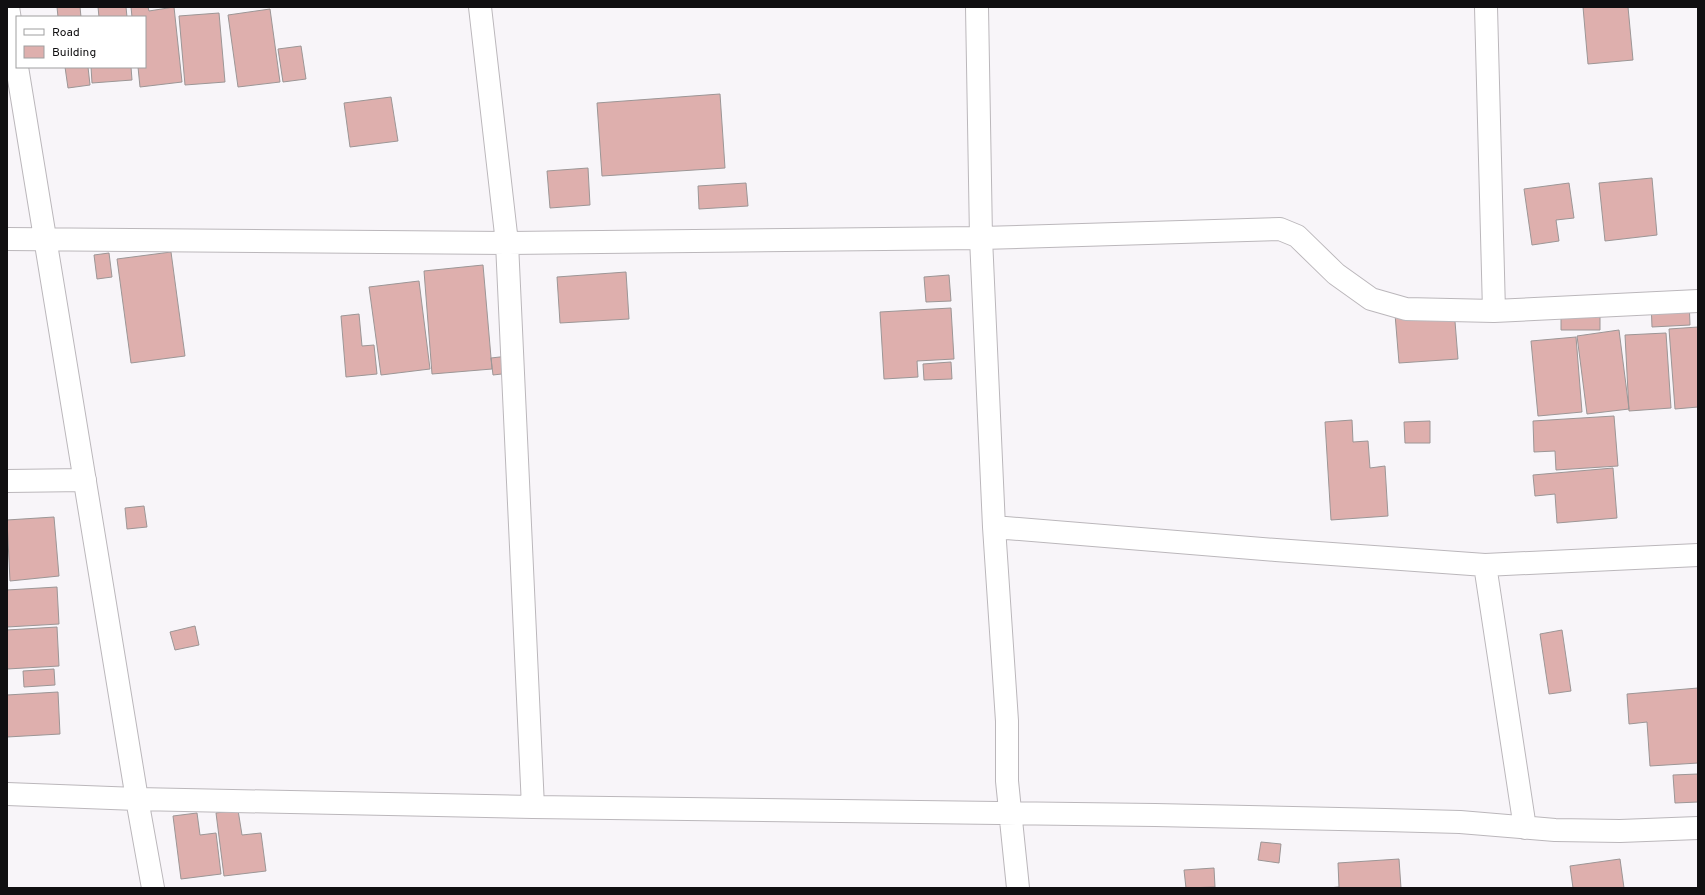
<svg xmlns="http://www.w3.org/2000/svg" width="1705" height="895" font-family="Overpass,sans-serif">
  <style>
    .building { fill: #deafad; stroke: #9c9696 }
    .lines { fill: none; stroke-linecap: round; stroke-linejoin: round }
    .minor-casing { stroke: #bbb7bb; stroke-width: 24 }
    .minor { stroke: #fff; stroke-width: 22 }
  </style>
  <rect width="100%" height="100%" fill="#f8f5f9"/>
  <!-- building -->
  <path class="building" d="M57,7H80L81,17H58Z
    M98,7H126L127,17H99Z
    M131,7H148L149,11L174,7L182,82L140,87L138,67H145V17H132Z
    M1583,7H1628L1633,60L1588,64Z
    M270,9L280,82L238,87L228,15Z
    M219,13L225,82L185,85L179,16Z
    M301,46L306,79L283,82L278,49Z
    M65,67H88L90,85L68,88Z
    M91,67H131L132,80L92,83Z
    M720,94L725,168L602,176L597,103Z
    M391,97L398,141L350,147L344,103Z
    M588,168L590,205L550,208L547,171Z
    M1652,178L1657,235L1605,241L1599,183Z
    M746,183L748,206L699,209L698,186Z
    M1569,183L1574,218L1556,220L1559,241L1532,245L1524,189Z
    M171,252L185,356L131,363L117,259Z
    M109,253L112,277L97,279L94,255Z
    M483,265L492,369L432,374L424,271Z
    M626,272L629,319L560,323L557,277Z
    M949,275L951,301L926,302L924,277Z
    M419,281L430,369L381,375L369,287Z
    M1689,299L1690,325L1652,327L1651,301Z
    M1561,304H1600V330H1561Z
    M951,308L954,359L917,361L918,377L884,379L880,312Z
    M1454,309L1458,359L1399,363L1395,314Z
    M359,314L362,346L374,345L377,374L346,377L341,316Z
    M1698,327V407L1675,409L1669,329Z
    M1619,330L1629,409L1587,414L1577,336Z
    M1666,333L1671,408L1629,411L1625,335Z
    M1576,337L1582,412L1538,416L1531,341Z
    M517,355L519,372L493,375L491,358Z
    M951,362L952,379L924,380L923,364Z
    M1614,416L1618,466L1556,470L1555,451L1534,452L1533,421Z
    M1352,420L1353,442L1368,441L1370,468L1385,466L1388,516L1331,520L1325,422Z
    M1430,421V443H1405L1404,422Z
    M1613,468L1617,518L1557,523L1555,494L1535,496L1533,475Z
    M144,506L147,527L127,529L125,508Z
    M54,517L59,576L10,581L7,520Z
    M57,587L59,624L7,627V590Z
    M195,626L199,645L175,650L170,632Z
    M57,627L59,666L7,669V630Z
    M1562,630L1571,691L1549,694L1540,634Z
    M54,669L55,685L24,687L23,671Z
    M1698,688V763L1650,766L1647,722L1629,724L1627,694Z
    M58,692L60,734L7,737V695Z
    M1698,774V802L1675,803L1673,775Z
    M238,810L242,835L261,833L266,871L224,876L216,813Z
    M197,813L200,835L216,833L221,874L181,879L173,816Z
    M1261,842L1281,844L1279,863L1258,860Z
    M1399,859L1401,888H1328L1339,887L1338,863Z
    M1620,859L1624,888H1573L1570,866Z
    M1214,868L1215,887L1186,888L1184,870Z"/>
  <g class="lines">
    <defs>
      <path id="minor" d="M8,7L17,65
        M480,7L507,243L533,807
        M977,7L981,238L994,527L1007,721V781L1018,888
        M1486,7L1494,311
        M17,67L137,799L153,888
        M7,239L507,243L981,238L1280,229L1297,236L1336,274L1371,299L1406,309L1494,311L1698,301
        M7,481L85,480
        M994,527L1276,550L1485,565L1698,555
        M1485,565L1525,828
        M7,794L137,799L533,807L1155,815L1385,820L1460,822L1555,830L1620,831L1698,828"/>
    </defs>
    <!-- minor casing -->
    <use href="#minor" class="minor-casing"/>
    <!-- minor -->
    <use href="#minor" class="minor"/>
  </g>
  <!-- border -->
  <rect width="1705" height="895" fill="none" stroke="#100f11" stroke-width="16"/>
  <!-- legend -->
  <rect x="16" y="16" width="130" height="52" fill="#ffffff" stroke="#9f9fa0"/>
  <rect x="24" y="29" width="20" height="6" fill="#ffffff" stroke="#9f9fa0"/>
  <text x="52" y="36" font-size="12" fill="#100f11">Road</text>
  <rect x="24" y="46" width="20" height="12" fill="#deafad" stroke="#9f9fa0"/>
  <text x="52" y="56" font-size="12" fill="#100f11">Building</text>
</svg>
